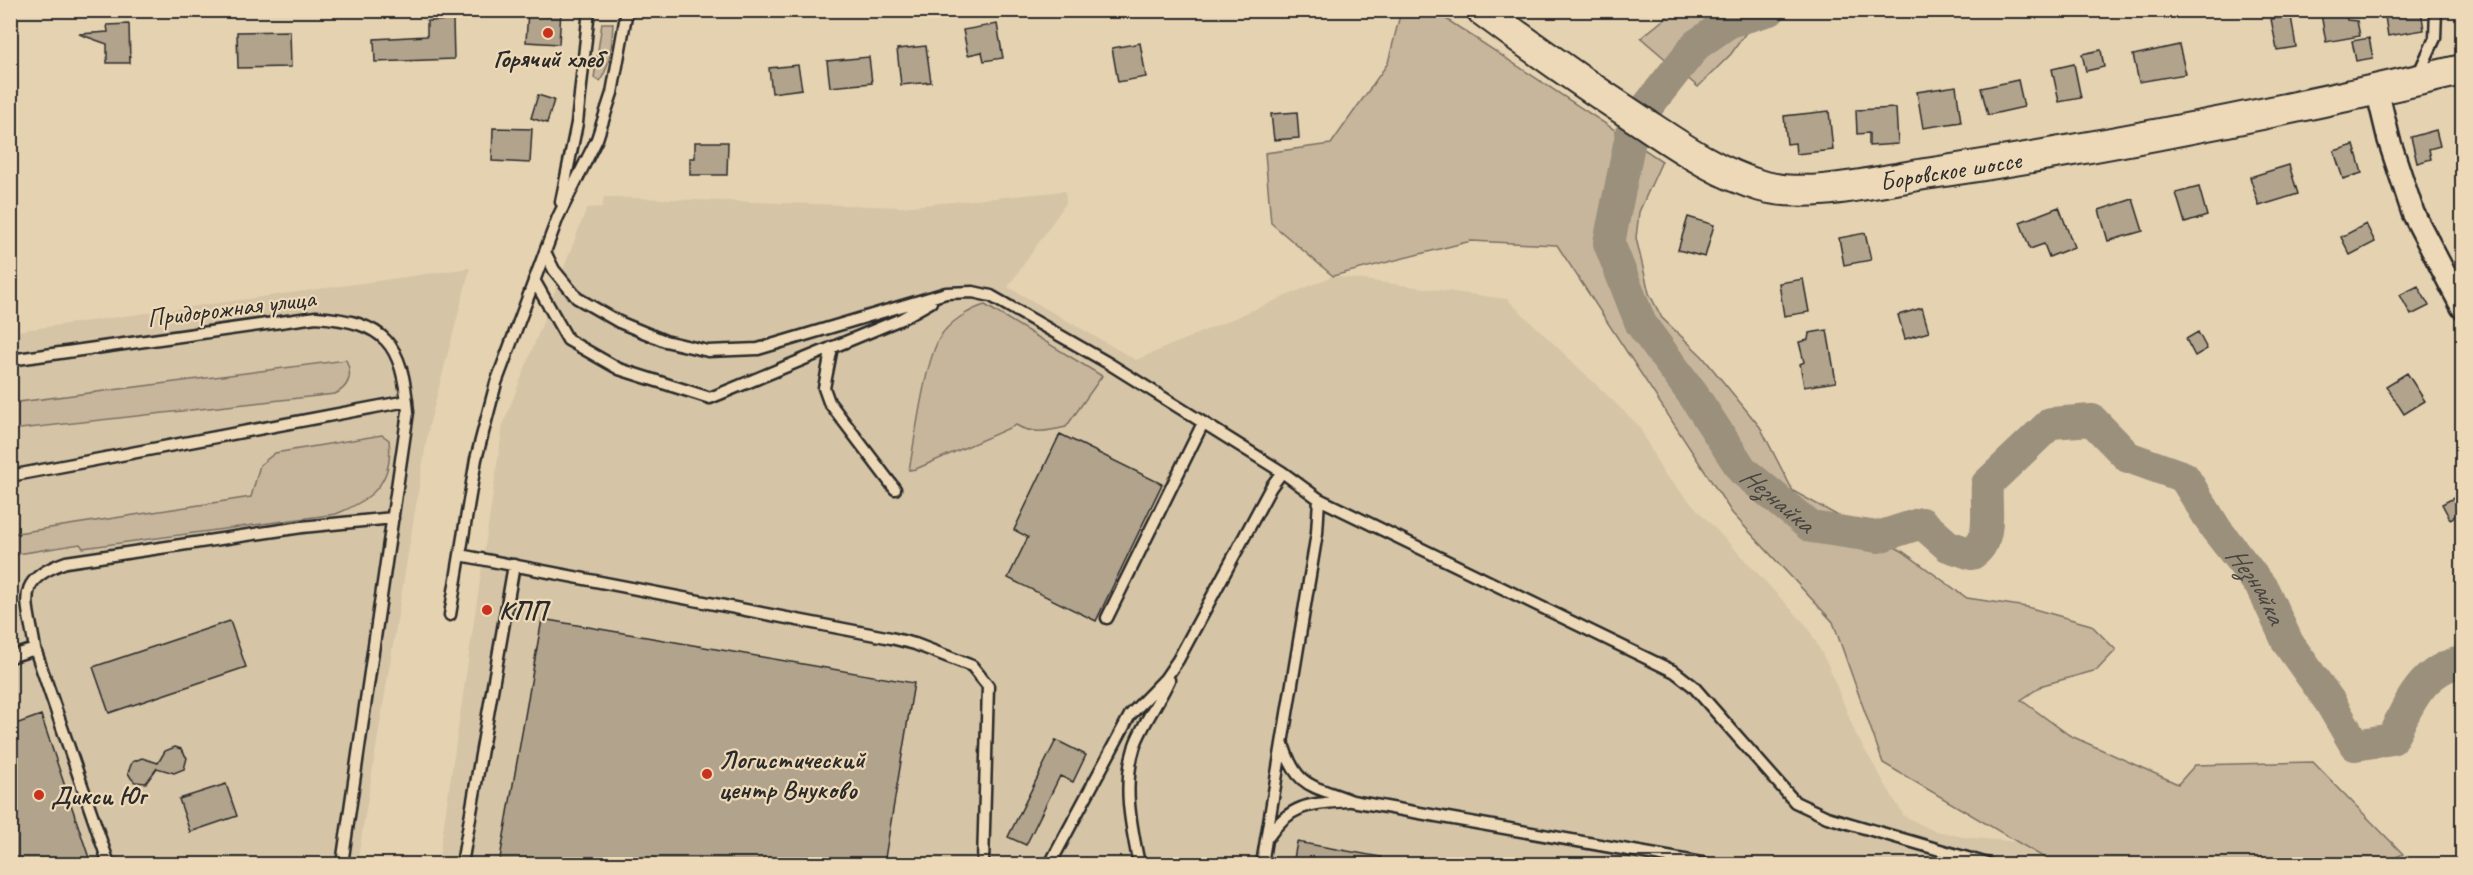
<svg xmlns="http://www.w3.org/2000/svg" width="2473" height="875" font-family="Caveat,sans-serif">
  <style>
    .built { fill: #d5c4a6 }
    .green { fill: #c7b69c; stroke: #797064; stroke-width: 1.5 }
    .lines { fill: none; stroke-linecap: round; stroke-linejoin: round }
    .river { stroke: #9b907c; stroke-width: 32 }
    .building { fill: #b1a38c; stroke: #2b2b2b; stroke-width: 1.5 }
    .lane-casing { stroke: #2b2b2b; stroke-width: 15 }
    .street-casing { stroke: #2b2b2b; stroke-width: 26 }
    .secondary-casing { stroke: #2b2b2b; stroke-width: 34 }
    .lane { stroke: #edd9b7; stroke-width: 10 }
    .street { stroke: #edd9b7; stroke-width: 21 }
    .secondary { stroke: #edd9b7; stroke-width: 30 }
    .poi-dot { fill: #c8321e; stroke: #edd9b7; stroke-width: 2 }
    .labels { text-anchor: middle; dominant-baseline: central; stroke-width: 4.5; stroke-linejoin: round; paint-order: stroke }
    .poi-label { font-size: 26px; font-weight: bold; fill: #2b2b2b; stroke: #edd9b7; text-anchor: start }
    .street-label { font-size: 26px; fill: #2b2b2b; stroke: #edd9b7 }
    .water-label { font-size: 27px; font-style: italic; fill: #47443f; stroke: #edd9b7 }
  </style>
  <rect width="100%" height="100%" fill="#e5d2b1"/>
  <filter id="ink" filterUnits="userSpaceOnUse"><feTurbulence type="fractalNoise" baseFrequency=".0167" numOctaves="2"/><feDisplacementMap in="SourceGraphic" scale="12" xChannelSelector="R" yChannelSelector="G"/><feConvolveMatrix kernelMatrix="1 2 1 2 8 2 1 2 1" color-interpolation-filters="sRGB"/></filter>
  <g filter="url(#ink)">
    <!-- built -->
    <path class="built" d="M1065,191L1066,203L1008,287L1136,360L1333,276L1507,299L1639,426L1663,473L1808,627L1829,667L1856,735L1904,816L1932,830L1963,837L2028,843L2139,864H438L503,425L587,208L602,207L604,197L901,207Z
      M470,268L429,426L357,864H11L10,332Z"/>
    <!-- green -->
    <path class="green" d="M1401,11H1434L1662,161L1639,212L1636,238L1649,293L1662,318L1702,356L1760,427L1793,491L1902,551L1967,598L2027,607L2091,625L2116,650L2097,670L2043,685L2021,700L2069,735L2178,784L2195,765L2313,762L2403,854L2380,864H2055L1883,763L1833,622L1732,513L1557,245L1471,241L1333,276L1271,223L1265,153L1331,144L1388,63Z
      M1674,11V10L1761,11L1731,54L1698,87L1641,38Z
      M602,23H613C612,43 611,64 600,81L594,78Z
      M985,305L1102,376L1066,427C1049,431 1032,435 1016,425L916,469L909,470C916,435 924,365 940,337C948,323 970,309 985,305Z
      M346,360C353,375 350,386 335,394L11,430V403Z
      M382,435L389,440C394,483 371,500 336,514L83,548L80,544L11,555V534L251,497L260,465L275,453Z"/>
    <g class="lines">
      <!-- river -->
      <g class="river">
        <path d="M1647,107L1696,45L1729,22L1770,10"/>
        <path id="s1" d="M1632,130L1609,243L1641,324L1694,396L1743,471L1811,527L1878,537L1922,523L1948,546L1972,554C1994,539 1985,508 1987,484L2051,423L2092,420L2128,457L2184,477L2216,529L2263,589L2288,643L2330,702L2355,745L2392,739C2407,706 2423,668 2462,662"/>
      </g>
    </g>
    <!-- building -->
    <path class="building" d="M528,10H561L559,44L526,42Z
      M2336,10H2345L2347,20L2357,21L2360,36L2326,42L2321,14Z
      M2384,10H2421L2424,30L2388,36Z
      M2291,16L2296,47L2277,50L2271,19Z
      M453,20L454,59L375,62L374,39L427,36V21Z
      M129,24L130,63H107V44L79,34L108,32L107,25Z
      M997,24L1003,58L984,61L982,52L968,55L963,30Z
      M290,31L291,67L238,68L237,32Z
      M2369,38L2373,58L2356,61L2352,41Z
      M1140,43L1146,77L1118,82L1112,48Z
      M2179,45L2186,74L2139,82L2133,55Z
      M926,46L931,82L901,85L897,49Z
      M2101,50L2104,67L2086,71L2082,54Z
      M869,57L872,83L830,87L827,61Z
      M2074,64L2081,98L2059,102L2052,69Z
      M798,65L802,89L772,93L769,68Z
      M2018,80L2024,107L1988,115L1981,88Z
      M1956,86L1961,122L1923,128L1917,92Z
      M538,95L554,100L547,123L531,118Z
      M1896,108L1898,144L1869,146V133L1857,134L1856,110Z
      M1829,111L1833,150L1796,154L1795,143L1787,144L1784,116Z
      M1297,112L1299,138L1274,140L1271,114Z
      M493,128L532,129L530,163L492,161Z
      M2436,130L2440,146L2429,149L2431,159L2417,163L2411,137Z
      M695,142H728L727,175H690V158H695Z
      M2354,145L2362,173L2343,179L2334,151Z
      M2289,165L2298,194L2259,206L2250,177Z
      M2199,187L2207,216L2185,223L2176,193Z
      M2133,199L2143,231L2108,241L2099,210Z
      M2059,207L2074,247L2049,257L2044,244L2030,249L2020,222Z
      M1688,217L1714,225L1705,257L1678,250Z
      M2366,224L2375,242L2350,255L2341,237Z
      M1865,233L1871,260L1844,265L1839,238Z
      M1803,279L1809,312L1784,316L1779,283Z
      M2418,286L2429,306L2411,315L2400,295Z
      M1922,308L1929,332L1905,339L1898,315Z
      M1827,330L1836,382L1804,387L1800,364L1804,362L1799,342L1808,340L1809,333Z
      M2198,332L2207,349L2195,356L2186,339Z
      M2407,373L2425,401L2404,414L2386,386Z
      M1060,434L1162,484L1096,621L1008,578L1028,537L1014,530Z
      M2463,493V512L2450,519L2442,504Z
      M542,619L914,683L884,864H499Z
      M230,621L246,667L109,713L93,667Z
      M41,715L91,864H10V726Z
      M1056,740L1086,755L1073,782L1060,776L1026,845L1008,837Z
      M175,747L181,749L187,758L184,769L174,773L157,768L146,783L135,782L131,778L128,773L132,762L142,758L158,763L165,751Z
      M226,784L237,816L190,832L179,799Z
      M1297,842L1381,857L1380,864H1293Z"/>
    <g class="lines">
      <defs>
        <path id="lane" d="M2418,75L2435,38L2436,10
          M561,202L577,123L589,10
          M545,252L554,270L577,298L619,322L665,341L708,351L758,349L946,293L973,292L991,296L1108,363L1282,472L1271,487L1178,660L1165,679L1130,715L1050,864
          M534,280L568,340L619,369L710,398L901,319L931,302
          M832,347L824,388L829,402L895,489
          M10,360L316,317C386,322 402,343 408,412L342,864
          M10,476L407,401
          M1319,499L1675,672L1693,686L1795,802L1827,817L1988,864
          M460,555L891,638L915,644L972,666L988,686L983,864
          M450,615L476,459L496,383L558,217L597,139L612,93L627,10
          M1107,618L1203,423
          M35,649C28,601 12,581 66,562L302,527L393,518
          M10,657L35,649L109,864
          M1283,744C1297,789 1312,785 1352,801L1707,864
          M1269,836C1291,803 1312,804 1348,801
          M462,864L514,565
          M1139,864C1131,825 1122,785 1135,745C1143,723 1159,702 1169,680
          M1262,864L1317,533L1319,499L1282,472"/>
        <path id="street" d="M2377,90L2389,140L2413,213L2462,307"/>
        <g id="secondary">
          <path id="s2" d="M1482,10C1534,49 1587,86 1641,121C1679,146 1717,173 1761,186C1812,200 1880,180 1932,173C2110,146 2287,111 2462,70"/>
        </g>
      </defs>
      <!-- lane casing -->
      <use href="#lane" class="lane-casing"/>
      <!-- street casing -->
      <use href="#street" class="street-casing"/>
      <!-- secondary casing -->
      <use href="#secondary" class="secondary-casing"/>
      <!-- lane -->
      <use href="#lane" class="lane"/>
      <!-- street -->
      <use href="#street" class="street"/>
      <!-- secondary -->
      <use href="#secondary" class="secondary"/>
    </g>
  </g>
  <!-- markers -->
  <g class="poi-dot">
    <circle cx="548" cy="33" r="6"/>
    <circle cx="487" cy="610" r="6"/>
    <circle cx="707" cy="774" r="6"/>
    <circle cx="39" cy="795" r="6"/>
  </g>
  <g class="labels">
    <!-- poi labels -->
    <g class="poi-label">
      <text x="548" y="58" text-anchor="middle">Горячий хлеб</text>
      <text x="499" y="610">КПП</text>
      <text x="719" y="759">Логистический<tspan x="719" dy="30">центр Внуково</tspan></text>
      <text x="51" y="795">Дикси Юг</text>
    </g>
    <!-- street labels -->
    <g class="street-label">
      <text stroke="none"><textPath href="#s2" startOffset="522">Боровское шоссе</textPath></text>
      <text transform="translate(231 308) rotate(-7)">Придорожная улица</text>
    </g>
    <!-- water labels -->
    <g class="water-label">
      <text stroke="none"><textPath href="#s1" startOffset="426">Незнайка</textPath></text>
      <text stroke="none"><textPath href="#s1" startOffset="1089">Незнайка</textPath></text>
    </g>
  </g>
  <!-- margin -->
  <rect width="2473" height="875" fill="none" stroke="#edd9b7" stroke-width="36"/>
  <rect x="18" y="18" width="2437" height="839" fill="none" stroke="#2b2b2b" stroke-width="2" filter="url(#ink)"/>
</svg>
